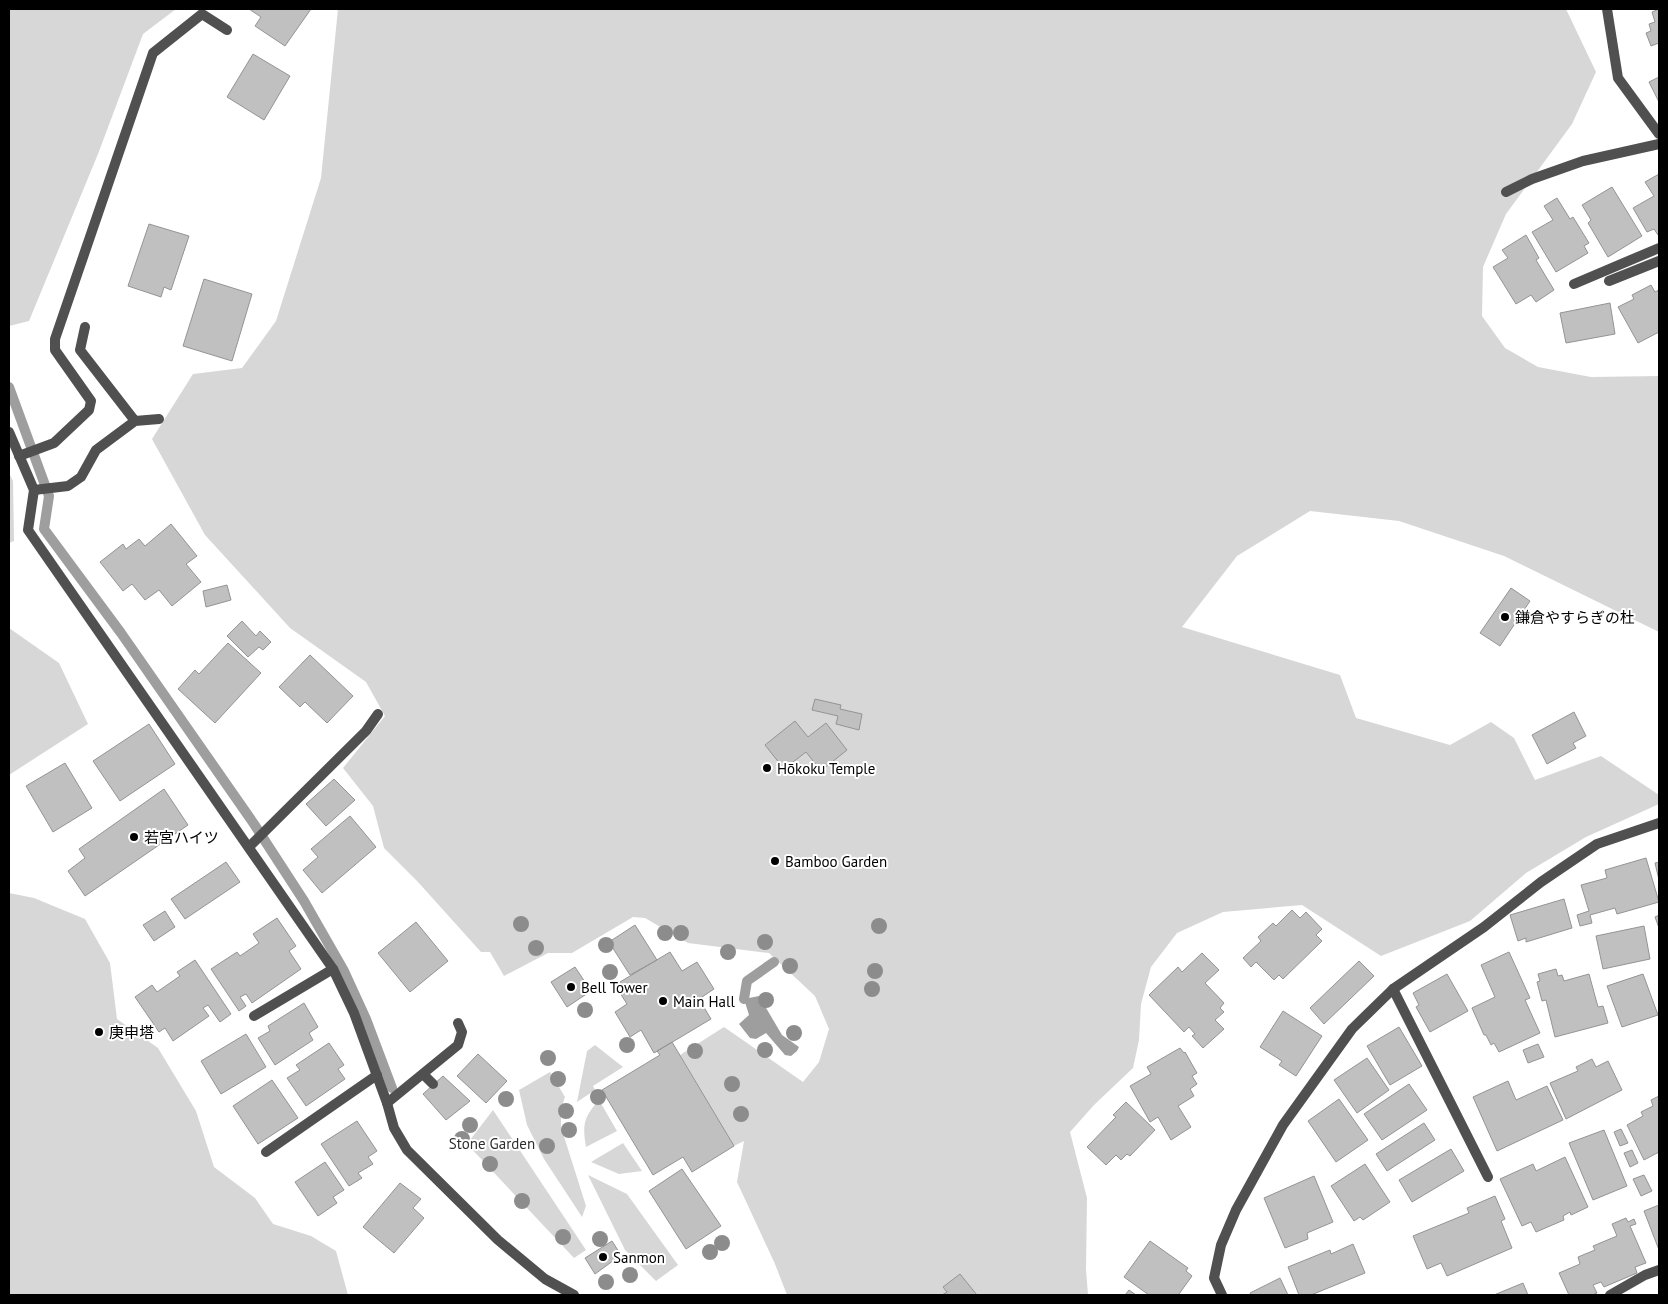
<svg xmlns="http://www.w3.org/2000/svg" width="1668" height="1304" font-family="'PT Sans','Noto Sans JP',sans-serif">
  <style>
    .green { fill: #d7d7d7 }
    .water { fill: #9e9e9e }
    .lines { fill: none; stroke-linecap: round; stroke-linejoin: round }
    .stream { stroke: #9e9e9e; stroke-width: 10 }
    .building { fill: #c0c0c0; stroke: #949494 }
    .service { stroke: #505050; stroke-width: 10 }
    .minor { stroke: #505050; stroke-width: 10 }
    .tree { fill: #8c8c8c }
    .poi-dot { fill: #000; stroke: #fff; stroke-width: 2 }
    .labels { text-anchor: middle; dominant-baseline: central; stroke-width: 4; stroke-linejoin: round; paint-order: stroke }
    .poi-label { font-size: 15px; fill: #000; stroke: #fff; text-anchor: start }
    .park-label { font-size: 15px; fill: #2e2e2e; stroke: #fff }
  </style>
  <rect width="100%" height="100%" fill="#fff"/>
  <!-- green -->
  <path class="green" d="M9,9H176L143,34L98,154L29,321L9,326Z
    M338,9H1566L1596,72L1572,124L1506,214L1483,267L1482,316L1505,348L1538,367L1591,377L1659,376V632L1504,556L1399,521L1310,511L1237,556L1182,627L1340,675L1356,718L1450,745L1491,722L1514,738L1535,780L1601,756L1659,795V804L1586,837L1526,873L1470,921L1381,956L1302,905L1223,912L1177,933L1151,967L1141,1004L1139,1040L1133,1068L1094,1105L1070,1132L1087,1198L1086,1269L1088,1295H787L775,1264L737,1182L744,1141L734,1146L680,1055L724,1027L803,1082L819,1062L829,1029L815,996L769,953L688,943L645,918L633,917L572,953H548L504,976L490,952H481L418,882L384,848L373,806L343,768L385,716L366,682L290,628L205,535L152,439L193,374L242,368L276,321L321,178Z
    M9,473L13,481L14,541L9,543Z
    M9,628L59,663L88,724L9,775Z
    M9,893L34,898L85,919L110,963L117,1019L158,1048L196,1111L214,1167L255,1198L273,1224L311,1236L336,1251L348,1295H9Z
    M595,1045L623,1067L593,1086L595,1090L577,1102L587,1051Z
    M550,1072L565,1097L561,1109V1127L586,1206L582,1217L544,1159L527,1125L519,1090Z
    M599,1100L617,1131L586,1147C582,1124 584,1117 599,1100Z
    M493,1110L586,1250L574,1258L467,1144Z
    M623,1143L642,1171L619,1174L591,1162Z
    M588,1175L627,1194L678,1265L656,1281L625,1250Z"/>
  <!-- water -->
  <path class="water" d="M759,996L782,1035L799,1047L797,1051L791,1056L785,1055L766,1033L756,1039L750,1038L739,1024L749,1015L744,999Z"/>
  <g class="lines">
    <!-- stream -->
    <path class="stream" d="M9,387L49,496L44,529L121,633L254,824L304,901L344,971L366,1019L392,1088
      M744,999L747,981L774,962"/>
  </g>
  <!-- building -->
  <path class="building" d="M249,9H311L285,46L255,26L261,17Z
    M1659,9V43L1651,46L1646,33L1651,31L1649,24L1655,22L1652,12Z
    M253,54L290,76L264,120L227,97Z
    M1659,77V102L1649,82Z
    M1659,174V234L1658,235L1654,229L1647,232L1633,208L1654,196L1645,182Z
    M1612,187L1642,236L1608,257L1588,223L1591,220L1582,205Z
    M1557,198L1570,219L1573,217L1589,243L1584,246L1588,253L1556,272L1532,232L1553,220L1544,206Z
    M149,224L189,236L171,290L164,287L161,297L128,286Z
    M1526,235L1539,258L1536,260L1554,290L1536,302L1531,295L1516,304L1493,267L1508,258L1502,250Z
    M204,279L252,294L232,361L183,346Z
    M1651,285L1655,292L1659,290V332L1638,343L1618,307L1634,299L1632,295Z
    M1610,303L1615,334L1566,343L1560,313Z
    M171,524L197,556L186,564L201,582L172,606L159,590L145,600L132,584L123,591L100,562L123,544L126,549L139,539L145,546Z
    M227,585L231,600L206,607L203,591Z
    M1511,588L1530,601L1500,646L1480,633Z
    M242,621L256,636L260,631L271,642L263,650L259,647L248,657L227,636Z
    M228,643L261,673L215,723L178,689L195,670L199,674Z
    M310,655L353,696L327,723L305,702L300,707L279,687Z
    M815,699L841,705L840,709L862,714L859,730L836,724L838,716L812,710Z
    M1574,712L1586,736L1573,743L1576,748L1547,764L1532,735Z
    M795,721L808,737L826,723L847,750L821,771L806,752L784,769L765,745Z
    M149,724L175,764L120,801L93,761Z
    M65,763L92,808L53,832L26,786Z
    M334,779L355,800L326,826L306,804Z
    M164,789L188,825L85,896L68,871L85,858L79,849Z
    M350,816L376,847L322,893L303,870L318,857L311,849Z
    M1646,858L1659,902L1617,914L1615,908L1590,915L1592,923L1580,926L1577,915L1589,911L1581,885L1607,878L1605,870Z
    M226,862L240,882L185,919L171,899Z
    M1659,862V880L1655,863Z
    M1564,899L1572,928L1526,942V938L1518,941L1510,915Z
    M1292,910L1300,918L1306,912L1322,929L1316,935L1322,941L1283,979L1279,975L1274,980L1256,962L1251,967L1243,958L1261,941L1258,937L1273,923L1276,926Z
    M165,911L175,927L154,941L143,925Z
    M1659,915V928L1655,917Z
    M277,918L296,946L289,951L301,969L252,1003L246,994L240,997L246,1006L239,1011L211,969L237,952L240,956L259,943L253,934Z
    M416,922L448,961L410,992L378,953Z
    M635,925L657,960L630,975L609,942Z
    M1644,926L1650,959L1603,969L1596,936Z
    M670,952L682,971L697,962L714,989L699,999L711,1019L654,1053L641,1030L630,1037L615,1012L627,1004L615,985Z
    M1509,952L1530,998L1525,1000L1540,1033L1499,1052L1494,1043L1491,1045L1486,1035H1484L1472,1008L1495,997L1481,965Z
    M1202,953L1219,970L1205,983L1224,1003L1220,1008L1224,1012L1215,1020L1224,1029L1203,1048L1192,1036L1195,1034L1189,1027L1184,1032L1149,995L1178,967L1182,972Z
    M195,960L231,1014L220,1022L208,1005L203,1008L209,1016L173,1041L165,1028L159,1032L135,997L152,985L157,992L180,976L177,972Z
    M1359,961L1374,976L1324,1024L1310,1008Z
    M575,967L591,991L567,1007L551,982Z
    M1556,969L1558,976L1562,975L1564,981L1589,974L1598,1007L1603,1006L1608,1023L1555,1037L1546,1000L1542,1001L1537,982L1540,981L1538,974Z
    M1447,974L1468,1011L1430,1032L1416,1007L1419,1005L1413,993Z
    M1643,974L1658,1015L1622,1027L1607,986Z
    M304,1003L318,1027L309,1033L313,1040L275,1065L258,1038L270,1031L268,1026Z
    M1283,1011L1322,1036L1296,1076L1279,1065L1282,1061L1260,1047Z
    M1399,1027L1422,1066L1390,1085L1367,1046Z
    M246,1034L266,1067L221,1094L201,1061Z
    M672,1042L734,1146L692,1172L683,1157L653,1175L602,1090L660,1055L657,1051Z
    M329,1043L344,1065L338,1069L345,1079L306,1106L287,1078L300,1070L296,1065Z
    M1538,1044L1544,1057L1528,1063L1523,1050Z
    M1180,1048L1184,1053L1185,1052L1197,1073L1192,1076L1197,1084L1190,1089L1194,1096L1178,1106L1191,1127L1171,1140L1158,1117L1150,1122L1130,1086L1151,1074L1147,1067Z
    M478,1054L507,1081L486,1103L457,1076Z
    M1367,1058L1389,1090L1357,1113L1334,1080Z
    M1592,1059L1596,1067L1608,1061L1622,1090L1566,1119L1550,1083L1578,1071L1576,1067Z
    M443,1076L470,1101L446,1120L423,1094Z
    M272,1080L298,1118L258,1144L233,1106Z
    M1508,1081L1516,1100L1547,1086L1563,1120L1497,1151L1473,1097Z
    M1409,1084L1427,1110L1382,1140L1364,1114Z
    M1659,1096V1152L1644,1160L1627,1125L1643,1116L1641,1112L1653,1106L1651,1100Z
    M1339,1099L1368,1140L1336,1162L1308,1121Z
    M1126,1102L1155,1130L1130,1156L1127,1154L1121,1160L1116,1155L1106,1165L1087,1147L1116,1117L1113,1115Z
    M357,1121L377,1151L368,1157L373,1164L358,1173L362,1178L349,1186L321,1144Z
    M1424,1123L1435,1140L1387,1171L1376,1154Z
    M1621,1129L1628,1143L1620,1146L1614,1132Z
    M1604,1130L1627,1186L1593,1200L1569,1143Z
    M1451,1149L1464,1171L1412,1202L1399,1180Z
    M1632,1150L1638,1163L1630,1167L1624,1153Z
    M1565,1157L1588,1207L1571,1215L1570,1212L1563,1216L1564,1220L1536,1232L1531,1222L1522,1226L1500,1179L1533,1164L1536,1171Z
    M325,1162L344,1190L333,1197L337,1203L318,1216L295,1182Z
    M1365,1164L1390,1202L1363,1220L1360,1217L1354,1221L1331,1186Z
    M682,1169L721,1226L686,1249L649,1191Z
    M1644,1175L1652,1191L1641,1196L1633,1179Z
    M1314,1176L1333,1222L1307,1233L1308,1239L1285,1248L1264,1198Z
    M400,1183L421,1199L413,1208L424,1218L394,1253L363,1227Z
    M1495,1196L1505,1219L1501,1221L1512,1248L1447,1276L1441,1263L1427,1269L1413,1236L1469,1213L1467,1208Z
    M1659,1205V1250L1644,1211Z
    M1626,1218L1628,1222L1634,1219L1636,1224L1630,1226L1646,1263L1635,1267L1637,1273L1604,1287L1601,1282L1593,1285L1597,1293L1592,1295H1569L1559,1273L1580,1264L1578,1257L1595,1250L1593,1246L1617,1236L1612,1224Z
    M612,1241L621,1255L595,1274L585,1258Z
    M1150,1241L1188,1268L1186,1271L1192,1276L1179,1294L1181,1295H1149L1124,1277Z
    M1353,1244L1365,1273L1311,1295H1299L1288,1267L1330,1250L1331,1254Z
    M960,1274L977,1295H942L947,1292L943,1287Z
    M1280,1278L1288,1295H1251L1250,1293Z
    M1523,1283L1528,1295H1494Z
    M1129,1290L1136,1295H1125Z"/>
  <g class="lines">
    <!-- service -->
    <path class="service" d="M1506,192L1532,179L1583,161L1659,144
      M1609,281L1659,261
      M1574,284L1659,248
      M85,327L80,350L135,421
      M19,456L54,443L89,410L91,401L55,350V339L153,53L202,14L227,30
      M34,490L68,486L81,477L96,450L135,421L159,419
      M249,847L366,731L378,714
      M1393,989L1488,1177
      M254,1016L333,969
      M423,1074L433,1084
      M387,1103L458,1045L462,1032L458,1023
      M266,1152L377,1075
      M1610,1295L1645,1275L1659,1270"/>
    <!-- minor -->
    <path class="minor" d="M1607,9L1618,78L1659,134
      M9,432L34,490L28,530L333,969L354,1013L387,1103L394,1128L407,1150L498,1240L545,1279L574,1295
      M1222,1295L1214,1278L1221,1245L1236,1210L1283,1125L1352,1029L1393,989L1484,927L1541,882L1597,844L1659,823"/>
  </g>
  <!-- trees -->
  <g class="tree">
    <circle cx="521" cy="924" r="8"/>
    <circle cx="879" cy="926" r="8"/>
    <circle cx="665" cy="933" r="8"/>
    <circle cx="681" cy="933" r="8"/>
    <circle cx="765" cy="942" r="8"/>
    <circle cx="606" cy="945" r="8"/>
    <circle cx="536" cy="948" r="8"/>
    <circle cx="728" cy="952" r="8"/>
    <circle cx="790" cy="966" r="8"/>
    <circle cx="875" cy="971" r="8"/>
    <circle cx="610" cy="972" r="8"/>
    <circle cx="872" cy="989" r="8"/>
    <circle cx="766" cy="1000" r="8"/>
    <circle cx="585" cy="1010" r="8"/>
    <circle cx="794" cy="1033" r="8"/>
    <circle cx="627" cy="1045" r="8"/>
    <circle cx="765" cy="1050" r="8"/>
    <circle cx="695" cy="1051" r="8"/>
    <circle cx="548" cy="1058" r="8"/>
    <circle cx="558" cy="1079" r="8"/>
    <circle cx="732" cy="1084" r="8"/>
    <circle cx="598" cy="1097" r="8"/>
    <circle cx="506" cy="1099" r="8"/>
    <circle cx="566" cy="1111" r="8"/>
    <circle cx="741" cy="1114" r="8"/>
    <circle cx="470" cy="1125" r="8"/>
    <circle cx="569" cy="1130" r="8"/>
    <circle cx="462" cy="1139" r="8"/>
    <circle cx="547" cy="1146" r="8"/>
    <circle cx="490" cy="1164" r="8"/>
    <circle cx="522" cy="1201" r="8"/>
    <circle cx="563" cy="1237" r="8"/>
    <circle cx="600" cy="1239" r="8"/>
    <circle cx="722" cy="1243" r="8"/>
    <circle cx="710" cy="1252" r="8"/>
    <circle cx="630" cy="1275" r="8"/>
    <circle cx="606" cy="1282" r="8"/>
  </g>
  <!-- markers -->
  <g class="poi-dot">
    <circle cx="1505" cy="617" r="5"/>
    <circle cx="767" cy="768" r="5"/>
    <circle cx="134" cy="837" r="5"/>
    <circle cx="775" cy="861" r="5"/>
    <circle cx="571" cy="987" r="5"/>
    <circle cx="663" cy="1001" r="5"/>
    <circle cx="99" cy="1032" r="5"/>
    <circle cx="603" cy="1257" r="5"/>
  </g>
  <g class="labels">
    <!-- poi labels -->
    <g class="poi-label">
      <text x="1515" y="617">鎌倉やすらぎの杜</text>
      <text x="777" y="768">Hōkoku Temple</text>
      <text x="144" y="837">若宮ハイツ</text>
      <text x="785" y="861">Bamboo Garden</text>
      <text x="581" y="987">Bell Tower</text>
      <text x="673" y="1001">Main Hall</text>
      <text x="109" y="1032">庚申塔</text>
      <text x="613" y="1257">Sanmon</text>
    </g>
    <!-- park labels -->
    <g class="park-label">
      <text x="492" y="1143">Stone Garden</text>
    </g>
  </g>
  <!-- border -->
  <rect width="1668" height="1304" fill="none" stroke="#000000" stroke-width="20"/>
</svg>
